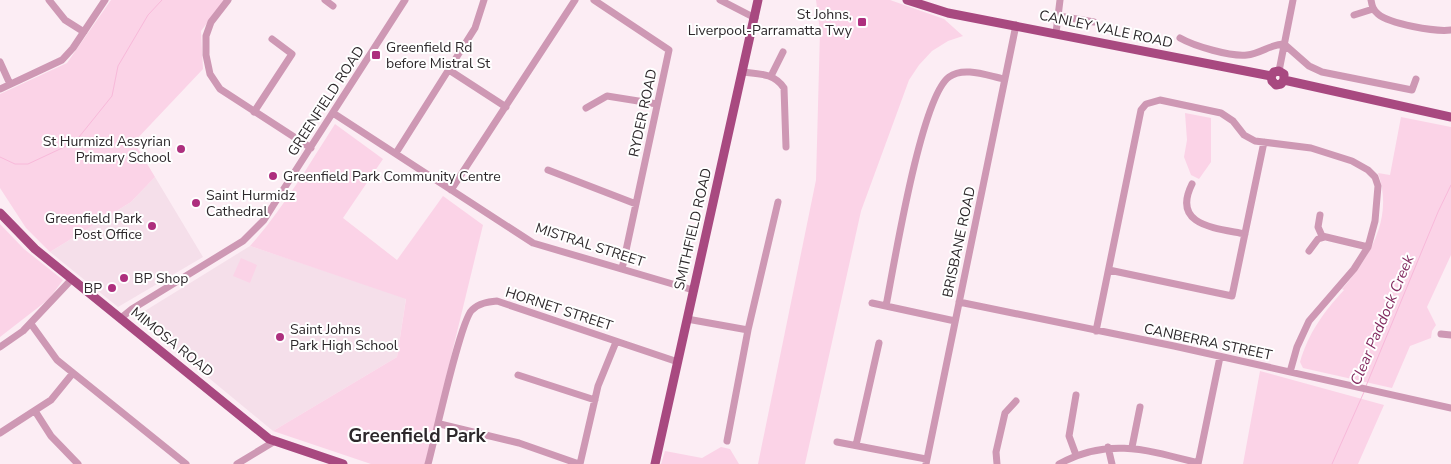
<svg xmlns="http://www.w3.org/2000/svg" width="1451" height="464" font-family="'Nunito Sans',sans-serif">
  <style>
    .built { fill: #f5dfea }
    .green { fill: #fbd3e7 }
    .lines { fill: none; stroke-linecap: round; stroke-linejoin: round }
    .stream { stroke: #f8b9da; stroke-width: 1 }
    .minor { stroke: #ce98b4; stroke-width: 7 }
    .major { stroke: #a84980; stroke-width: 9 }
    .poi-dot { fill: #ad2f7e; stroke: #fff; stroke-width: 2 }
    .labels { text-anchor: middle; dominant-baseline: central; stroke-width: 4; stroke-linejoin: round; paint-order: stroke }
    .poi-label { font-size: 14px; fill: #2d282b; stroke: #fff; text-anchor: start }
    .street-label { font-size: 14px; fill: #2d282b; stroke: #fff }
    .water-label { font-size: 15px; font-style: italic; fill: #822a5f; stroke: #fff }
    .district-label { font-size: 19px; font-weight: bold; fill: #2d282b; stroke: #fff }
  </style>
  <rect width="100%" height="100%" fill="#fcedf4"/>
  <!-- built -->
  <path class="built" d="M155,177L203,257L118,307L50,252L131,202Z
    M250,246L406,298L397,357L273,431L135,317Z"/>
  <!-- green -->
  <path class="green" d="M111,0H225L201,31L203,69L134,142L155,177L131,202L50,252L26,228L0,188V94L67,63Z
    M816,0H890L944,19L963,36L948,41L932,51L919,65L909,80L894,121L861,211L805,464H758L816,180L820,31Z
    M1185,113L1211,118V162L1199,179L1191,175L1184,157L1187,140Z
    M1401,117L1451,127V255L1427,307L1436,325L1432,331L1431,338L1410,346L1392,388L1303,368L1300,362C1309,332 1323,313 1344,290L1342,289C1370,257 1394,217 1378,173L1390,175Z
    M335,124L383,159L343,218L397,260L443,196L483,225L425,464H371L273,431L397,357L406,299L250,246C283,209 308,166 335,124Z
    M0,224L24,249L63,280L49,299L0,337Z
    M241,258L257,265L250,283L233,276Z
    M1260,371L1384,405L1358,464H1243Z
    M721,447L730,449L739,464H661L665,451L702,458Z"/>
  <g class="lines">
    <!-- stream -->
    <path class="stream" d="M0,157L15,164H28L75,142L112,96L118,66L148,15L162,0
      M1366,386L1438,212L1451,185
      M1332,464L1364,392"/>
    <!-- minor -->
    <path class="minor" d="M49,0L65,20L84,32
      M228,0L211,22L206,36V55L210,74L220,89L311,148
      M325,0L333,6
      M594,0L669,50L622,269
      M720,0L755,18
      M1371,0C1372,6 1373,10 1378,14C1390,24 1435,32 1451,30
      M1354,15L1373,9
      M1059,16L1094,22
      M1056,33L1060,0
      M1180,38C1194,46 1231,57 1247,55C1260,54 1271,44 1284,44
      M1284,44L1309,66L1322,72L1412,90L1416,79
      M0,62L10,84
      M449,70L506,107
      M1279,71L1293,0
      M742,72C759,74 774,73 784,88L786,147
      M771,76L783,52
      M0,89L62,60L73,48L105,0
      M586,108L607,96L657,104
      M254,112L292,54L272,39
      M333,113L533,243L693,290
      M396,153L475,28L484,0
      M548,170L636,204
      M1192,184C1171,226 1216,228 1245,234
      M451,190L575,0
      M1320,215L1318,227L1322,236L1368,247
      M1309,251L1318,239L1325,237
      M1109,270L1232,296L1264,142
      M959,302L1174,346L1451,408
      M872,303L955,321
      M886,306C894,265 921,97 949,77C964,66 988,76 1004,79
      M121,318L132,309L243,241L264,220L276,201L405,0
      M687,319L748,330
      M31,324L57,360L186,464
      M1096,331L1141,110L1146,104L1160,100L1221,113L1233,121L1244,135L1255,141L1311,148L1352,161L1368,170L1375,177L1378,186L1375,221L1368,247L1354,269L1309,321L1297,347L1290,372
      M1441,334L1451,335
      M0,347L23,331L72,279
      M518,375L595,400
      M1076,395L1069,436L1076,455
      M35,411L51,436L78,464
      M440,424L519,443L579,464
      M0,433L51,400L73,373
      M727,441L748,330L778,202
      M837,442L926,459
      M856,445L879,343
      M1108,447L1112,464
      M1132,447L1140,407
      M237,464L275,441
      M428,464C435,439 460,321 472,310C479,303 488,302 497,301L678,362
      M580,464L598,386L616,342
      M926,464L1016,25
      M997,464L996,452L1005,413L1016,401
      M1059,464C1108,437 1148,450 1198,463
      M1198,464L1220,357"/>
    <!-- major -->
    <path class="major" d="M907,0L948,13L1271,76
      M1271,76L1274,72L1279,71L1284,74V80
      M1271,76L1272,81L1276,85L1281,84L1284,80
      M1284,80L1451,117
      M0,213L35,249L269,439L343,464
      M655,464L758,0"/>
  </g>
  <!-- markers -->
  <g class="poi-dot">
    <rect x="857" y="17" width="10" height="10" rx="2.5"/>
    <rect x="371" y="50" width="10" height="10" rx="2.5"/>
    <circle cx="181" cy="149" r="5"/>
    <circle cx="273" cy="176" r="5"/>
    <circle cx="196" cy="203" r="5"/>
    <circle cx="152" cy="226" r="5"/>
    <circle cx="124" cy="278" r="5"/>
    <circle cx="112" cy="288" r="5"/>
    <circle cx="280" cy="337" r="5"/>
  </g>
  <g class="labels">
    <!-- poi labels -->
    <g class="poi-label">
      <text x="852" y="14" text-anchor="end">St Johns,<tspan x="852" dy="16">Liverpool-Parramatta Twy</tspan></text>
      <text x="386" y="47">Greenfield Rd<tspan x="386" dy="16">before Mistral St</tspan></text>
      <text x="171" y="141" text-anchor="end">St Hurmizd Assyrian<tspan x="171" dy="16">Primary School</tspan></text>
      <text x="283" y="176">Greenfield Park Community Centre</text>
      <text x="206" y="195">Saint Hurmidz<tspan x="206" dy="16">Cathedral</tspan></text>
      <text x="142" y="218" text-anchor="end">Greenfield Park<tspan x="142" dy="16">Post Office</tspan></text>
      <text x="134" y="278">BP Shop</text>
      <text x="102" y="288" text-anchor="end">BP</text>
      <text x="290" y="329">Saint Johns<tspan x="290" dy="16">Park High School</tspan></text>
    </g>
    <!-- street labels -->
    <g class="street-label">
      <text transform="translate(1106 29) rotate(12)">CANLEY VALE ROAD</text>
      <text transform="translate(326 101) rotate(-57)">GREENFIELD ROAD</text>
      <text transform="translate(643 113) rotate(-78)">RYDER ROAD</text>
      <text transform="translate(693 229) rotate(-77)">SMITHFIELD ROAD</text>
      <text transform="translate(959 242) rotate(-78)">BRISBANE ROAD</text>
      <text transform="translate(590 245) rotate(18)">MISTRAL STREET</text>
      <text transform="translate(559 309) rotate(18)">HORNET STREET</text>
      <text transform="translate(172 342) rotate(39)">MIMOSA ROAD</text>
      <text transform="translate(1208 342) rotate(12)">CANBERRA STREET</text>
    </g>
    <!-- water labels -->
    <g class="water-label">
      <text transform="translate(1382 320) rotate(-67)">Clear Paddock Creek</text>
    </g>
    <!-- district labels -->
    <g class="district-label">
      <text x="417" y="436">Greenfield Park</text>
    </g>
  </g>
</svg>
